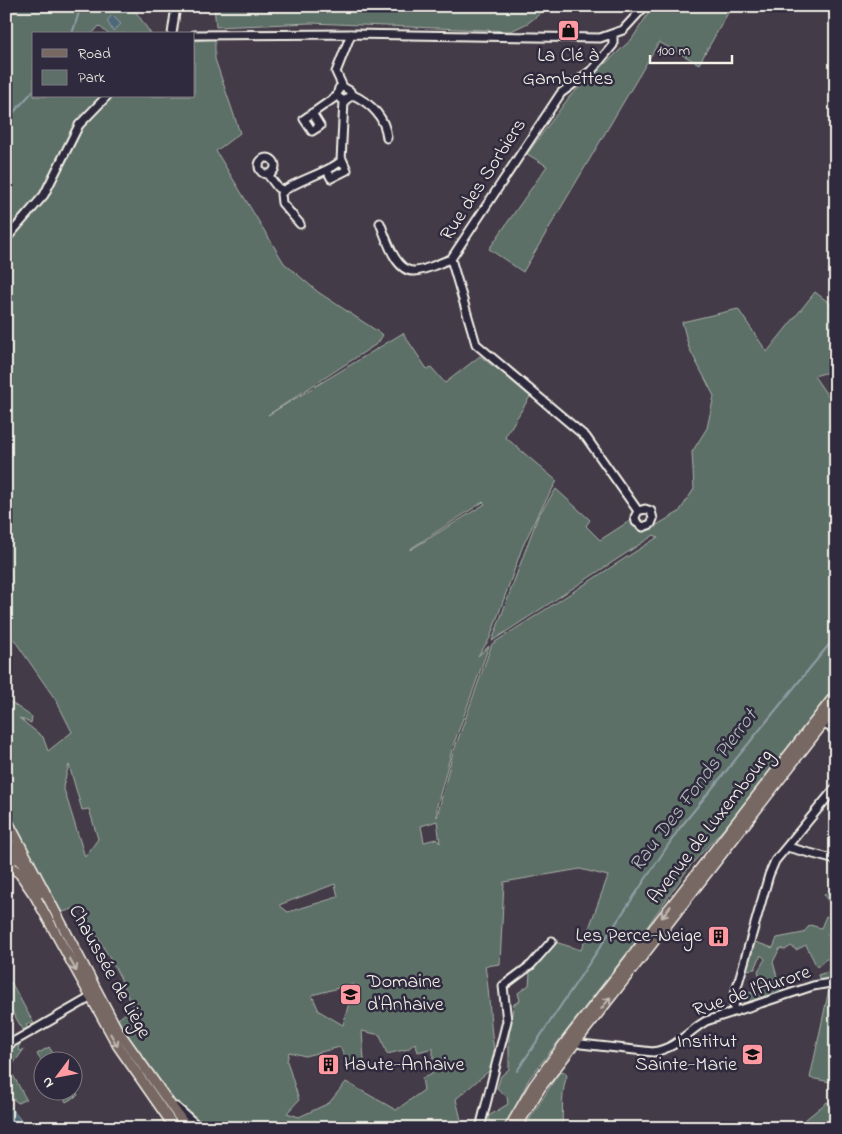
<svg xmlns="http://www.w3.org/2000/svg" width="842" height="1134" font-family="'Indie Flower',sans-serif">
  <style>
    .green { fill: #5d6f68; stroke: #a8b0a8; fill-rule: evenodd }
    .water { fill: #4f6779; stroke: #919ea5 }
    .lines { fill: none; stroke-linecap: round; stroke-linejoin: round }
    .stream { stroke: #919ea5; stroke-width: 2 }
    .minor-casing { stroke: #f4f1e8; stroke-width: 11 }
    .major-casing { stroke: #f4f1e8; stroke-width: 12 }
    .minor { stroke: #2f2a3d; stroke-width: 7 }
    .major { stroke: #776864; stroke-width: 9 }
    .oneway { stroke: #c2bab3 }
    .labels { text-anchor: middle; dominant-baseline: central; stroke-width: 5; stroke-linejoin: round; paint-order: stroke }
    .poi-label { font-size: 20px; fill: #f4f1e8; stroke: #2f2a3d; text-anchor: end }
    .street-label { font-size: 20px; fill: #f4f1e8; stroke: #2f2a3d }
    .water-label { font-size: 21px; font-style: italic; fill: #b2babc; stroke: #2f2a3d }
  </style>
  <rect width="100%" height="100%" fill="#443b48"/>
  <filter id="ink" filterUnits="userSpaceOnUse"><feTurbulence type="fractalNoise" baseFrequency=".02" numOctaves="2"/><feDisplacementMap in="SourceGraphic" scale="10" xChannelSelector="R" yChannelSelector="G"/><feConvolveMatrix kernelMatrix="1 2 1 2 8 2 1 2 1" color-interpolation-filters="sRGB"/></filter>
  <g filter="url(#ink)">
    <!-- green -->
    <path class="green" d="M6,6H128L136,12L151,34H108L99,26L92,34H34V96H194V41L215,39V59L240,133L216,151L284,263L318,292L383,335L378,343L268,415L403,333L427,369L432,368L445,383L480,356L531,395L505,437L557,481L537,516L522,548L490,638L478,656L489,646L453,746L437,806V817L452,756L492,644L658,537L654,535L492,641L538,516L556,489L590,520L586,526L600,540L631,520L639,529L648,530L679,512L694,489L692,452L707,428L714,396L689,348L682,322L738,309L767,352L815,292L836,308V370L814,376L836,408V685L746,804L690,866L644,931L529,1079L505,1128H490L492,1124L487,1117L508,1104L507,1097L497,1088L501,1076L509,1069V1028L514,1004L520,1001L518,993L529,985L530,974L527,969L552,941L581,950L608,876L580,869L504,882L500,964L485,966C491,999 489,1032 497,1064L456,1099L463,1128H208C166,1103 143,1060 117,1020L132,1008L120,977L82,909L76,908L63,912L56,908L6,813V699L32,717L31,723L19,718L43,737L48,751L72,732L57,702L6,628V244L47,195L41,192L6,230ZM483,502L485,504L410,550V549ZM69,765L82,810L89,809L98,839L85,857L63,786ZM437,821L440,843L436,839L424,842L421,826ZM335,884L338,897L288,912L279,905ZM354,984L343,1025L319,1011L312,995ZM362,1031L380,1035L387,1054L408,1049L415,1043L418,1052L433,1048V1058L428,1060L432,1074L422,1078L424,1090L396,1110L346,1082L329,1103L299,1117L287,1113L299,1100L287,1061L289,1052L305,1056L340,1047L350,1065L364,1060Z
      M214,6H550L528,23L511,31L311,23L216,27Z
      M653,6H732L699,64L659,42L523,272L489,249L547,166L527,154L570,96L632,39Z
      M836,888V905L830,904L824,895Z
      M826,916L836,919V941L831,933L827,934L833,947L836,946V959H826L817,967L806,945L796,950L791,946L785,950L780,948L773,962L781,991L748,1003L739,1001L741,991L760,994L763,989L758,971L765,959L761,955L755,969L745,970L755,942L773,948L777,938L803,933L810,925L821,928Z
      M836,969V978L820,981L818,975Z
      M11,982L34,1024L32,1025L30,1023L26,1025L28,1028L23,1030L6,1001V986Z
      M829,989L836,990V1083L810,1078Z
      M20,1043L18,1049L21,1051L24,1049L6,1074V1049Z
      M49,1047L58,1061L42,1063L37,1054Z
      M560,1071L565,1072L567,1076C561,1091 563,1111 562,1128H524Z
      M13,1075L26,1099L18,1103L6,1093V1083Z
      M73,1086L78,1095L66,1102L60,1092H72Z
      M827,1102L836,1106V1122L833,1128H795Z"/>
    <!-- water -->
    <path class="water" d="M112,15L121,24L113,31L107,21Z
      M6,1103L28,1128H6Z"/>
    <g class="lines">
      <!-- stream -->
      <path class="stream" d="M72,34L81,6
        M6,125L10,122L14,112L34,90
        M517,1071L679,829L836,636"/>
      <defs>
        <path id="minor" d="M172,34L176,6
          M194,35L351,34L600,38L623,30L645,6
          M613,35V45L592,70L561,93L451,259L476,344L586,437L638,511L635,517L636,522L643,527L651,524L653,519L651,511L645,509L638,511
          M343,87L339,88L337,96L344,101L350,97V91L343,87L336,72L351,34
          M351,94C371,103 385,116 387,138
          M312,113L320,126L312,131L304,119L337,96
          M259 166a8 8 0 1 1 16 0a8 8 0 1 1-16 0Z
          M327,170L331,178L347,170L342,159
          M268,175L278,188L283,190
          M380,223C386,237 395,272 414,271C425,271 441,262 451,259
          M300,224L282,203L281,194C288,183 328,173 341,161L344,101
          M6,239L44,195L79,125L107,96
          M820,722L836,730
          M787,847L836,860
          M734,1010L735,994L769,875L775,861L836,787
          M574,1040L581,1044L653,1052C679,1047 684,1034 706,1021L813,986L836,982
          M6,1046L95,995
          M176,1107L200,1128
          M480,1128L507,1021L503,986L531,965L552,941"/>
        <path id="major" d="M6,818L117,1029L187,1128
          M6,843L16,849V859
          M17,855L40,893
          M8,864L20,874L35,896L118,1046L175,1128
          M509,1128L534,1085L570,1036L836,694
          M516,1128L541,1087L836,707"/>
      </defs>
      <!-- minor casing -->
      <use href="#minor" class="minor-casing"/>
      <!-- major casing -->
      <use href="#major" class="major-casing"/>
      <!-- minor -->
      <use href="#minor" class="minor"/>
      <!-- major -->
      <use href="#major" class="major"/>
    </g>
    <!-- one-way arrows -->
    <defs><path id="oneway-shaft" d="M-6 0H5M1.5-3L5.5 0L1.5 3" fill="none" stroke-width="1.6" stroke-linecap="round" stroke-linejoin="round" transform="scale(1.25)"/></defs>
    <g class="oneway">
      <use href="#oneway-shaft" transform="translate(666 912) rotate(128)"/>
      <use href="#oneway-shaft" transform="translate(73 965) rotate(62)"/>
      <use href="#oneway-shaft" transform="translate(606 1003) rotate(-52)"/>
      <use href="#oneway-shaft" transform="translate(114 1040) rotate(60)"/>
    </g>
  </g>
  <!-- icons -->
  <defs>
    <symbol id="shop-square" viewBox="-11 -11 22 22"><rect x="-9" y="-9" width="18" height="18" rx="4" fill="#ff9aa2" stroke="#2f2a3d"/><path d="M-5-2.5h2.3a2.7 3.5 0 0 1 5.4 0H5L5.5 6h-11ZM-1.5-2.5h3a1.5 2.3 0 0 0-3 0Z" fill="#111"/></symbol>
    <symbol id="building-square" viewBox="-11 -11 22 22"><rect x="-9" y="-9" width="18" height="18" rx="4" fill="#ff9aa2" stroke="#2f2a3d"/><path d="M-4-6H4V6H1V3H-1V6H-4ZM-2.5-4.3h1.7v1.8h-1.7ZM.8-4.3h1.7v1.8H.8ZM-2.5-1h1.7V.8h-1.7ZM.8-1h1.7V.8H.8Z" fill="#111"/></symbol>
    <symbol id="school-square" viewBox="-11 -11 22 22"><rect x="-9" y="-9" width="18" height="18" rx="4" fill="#ff9aa2" stroke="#2f2a3d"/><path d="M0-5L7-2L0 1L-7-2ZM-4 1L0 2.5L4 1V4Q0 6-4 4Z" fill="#111"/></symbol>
  </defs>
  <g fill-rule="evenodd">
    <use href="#shop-square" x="556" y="18" width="25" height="25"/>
    <use href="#building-square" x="706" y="924" width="25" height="25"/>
    <use href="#school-square" x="338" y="982" width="25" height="25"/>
    <use href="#school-square" x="740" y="1042" width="25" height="25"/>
    <use href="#building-square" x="316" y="1052" width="25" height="25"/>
  </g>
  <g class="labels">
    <!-- poi labels -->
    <g class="poi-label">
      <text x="568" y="56" text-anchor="middle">La Clé à<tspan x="568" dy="23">Gambettes</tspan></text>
      <text x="702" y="936">Les Perce-Neige</text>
      <text x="367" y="982" text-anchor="start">Domaine<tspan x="367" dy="23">d'Anhaive</tspan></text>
      <text x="737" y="1042">Institut<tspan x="737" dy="23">Sainte-Marie</tspan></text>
      <text x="344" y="1065" text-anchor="start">Haute-Anhaive</text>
    </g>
    <!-- street labels -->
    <g class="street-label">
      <text transform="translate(484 180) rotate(-57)">Rue des Sorbiers</text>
      <text transform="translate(711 827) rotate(-52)">Avenue de Luxembourg</text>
      <text transform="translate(109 972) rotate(61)">Chaussée de Liège</text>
      <text transform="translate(752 992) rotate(-19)">Rue de l'Aurore</text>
    </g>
    <!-- water labels -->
    <g class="water-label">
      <text transform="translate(694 791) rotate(-53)">Rau Des Fonds Pierrot</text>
    </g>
  </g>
  <!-- margin -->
  <rect width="842" height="1134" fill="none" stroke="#2f2a3d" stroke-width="25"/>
  <rect x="12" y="12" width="817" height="1109" fill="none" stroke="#f4f1e8" stroke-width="2" filter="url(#ink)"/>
  <!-- legend -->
  <rect x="32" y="32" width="162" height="65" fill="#2f2a3d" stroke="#7e7a81"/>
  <rect x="42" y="49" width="25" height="8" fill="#776864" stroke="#7e7a81"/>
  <text x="78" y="58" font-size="15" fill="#f4f1e8">Road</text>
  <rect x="42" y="70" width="25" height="15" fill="#5d6f68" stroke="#7e7a81"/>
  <text x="78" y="82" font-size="15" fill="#f4f1e8">Park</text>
  <!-- north arrow -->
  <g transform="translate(58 1076) rotate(238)"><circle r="24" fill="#2f2a3d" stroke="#7e7a81"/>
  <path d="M0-4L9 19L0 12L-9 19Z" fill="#ff9aa2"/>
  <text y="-8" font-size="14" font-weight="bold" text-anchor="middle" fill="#f4f1e8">N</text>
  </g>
  <!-- scale -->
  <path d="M650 55v8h82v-8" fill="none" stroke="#f4f1e8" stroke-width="2.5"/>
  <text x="657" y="55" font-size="15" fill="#f4f1e8" stroke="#2f2a3d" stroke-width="4" paint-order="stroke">100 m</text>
</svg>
